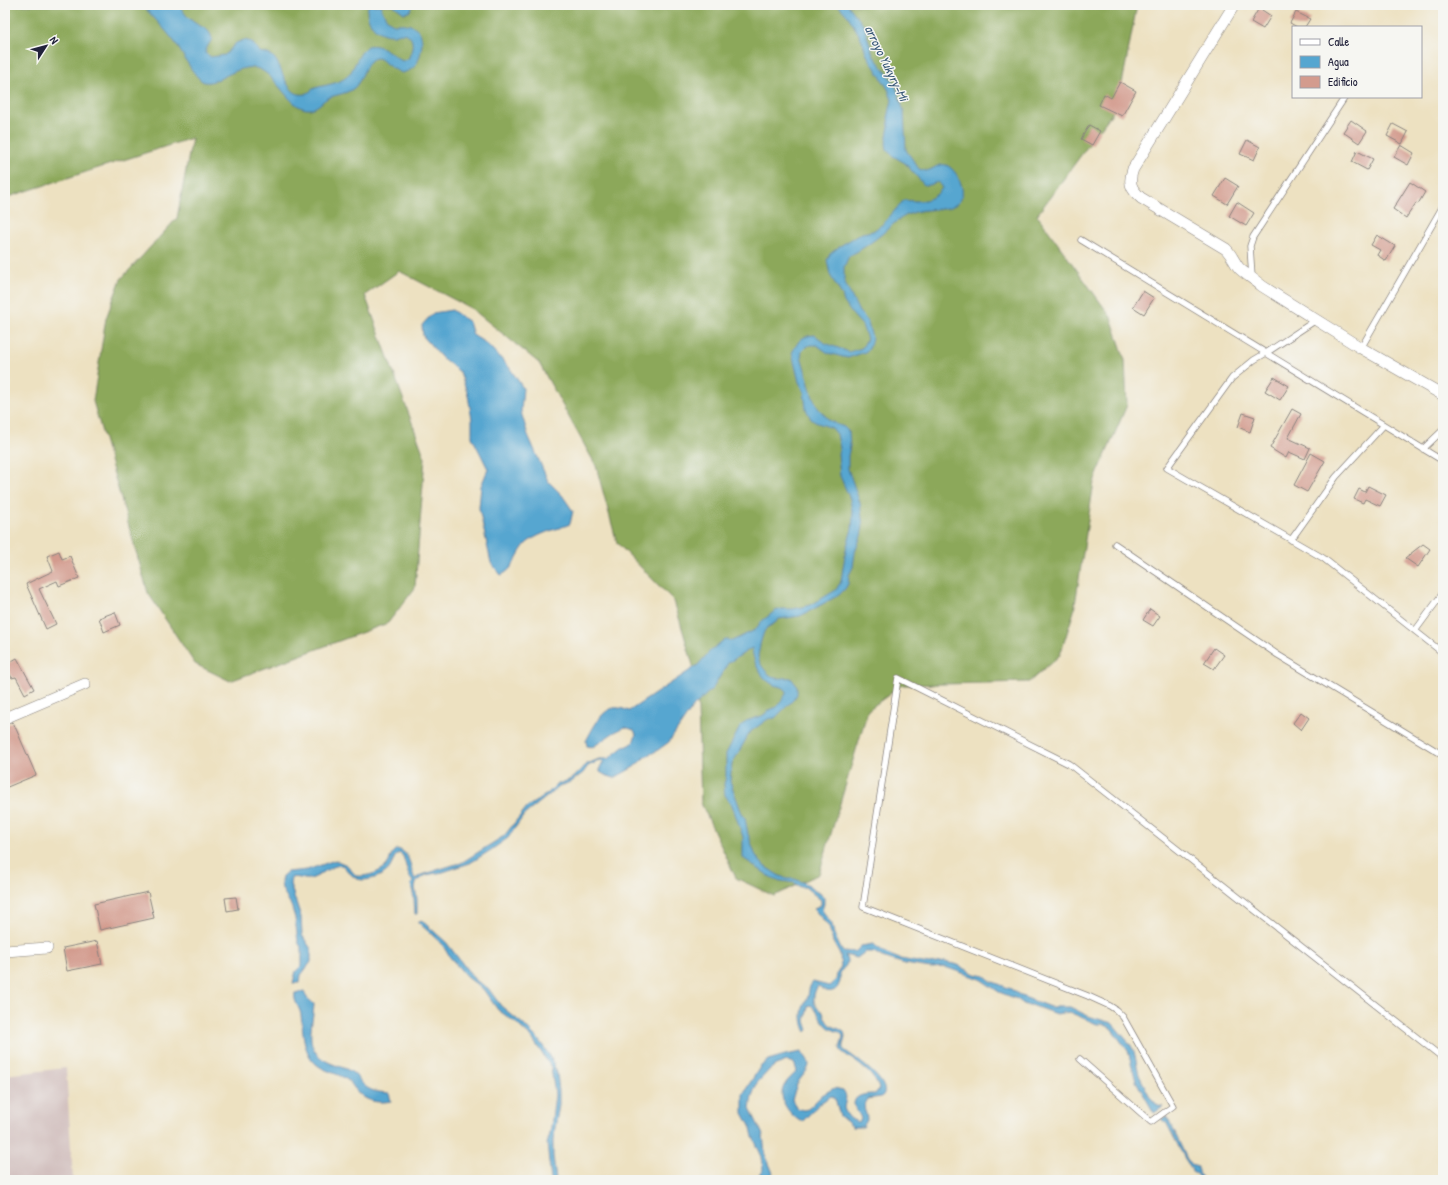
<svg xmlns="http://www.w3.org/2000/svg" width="1448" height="1185" font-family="'Patrick Hand',sans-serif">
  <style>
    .industrial { fill: #d1bfbe }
    .forest { fill: #8ca85a; stroke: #57654a }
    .water { fill: #56a6d0; stroke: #3c6486 }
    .building { fill: #d39b8e }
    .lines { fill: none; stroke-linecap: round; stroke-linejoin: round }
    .lane-casing { stroke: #88827e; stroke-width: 7 }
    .street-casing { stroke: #88827e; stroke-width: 12 }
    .lane { stroke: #fff; stroke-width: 5.5 }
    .street { stroke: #fff; stroke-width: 11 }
    .labels { text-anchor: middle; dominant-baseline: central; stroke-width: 3; stroke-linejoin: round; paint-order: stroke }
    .water-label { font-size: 13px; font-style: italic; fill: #375777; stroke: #f6f6f2 }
  </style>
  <rect width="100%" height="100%" fill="#f6f6f2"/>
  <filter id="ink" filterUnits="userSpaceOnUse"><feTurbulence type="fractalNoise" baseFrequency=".025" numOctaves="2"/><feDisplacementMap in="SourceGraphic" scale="8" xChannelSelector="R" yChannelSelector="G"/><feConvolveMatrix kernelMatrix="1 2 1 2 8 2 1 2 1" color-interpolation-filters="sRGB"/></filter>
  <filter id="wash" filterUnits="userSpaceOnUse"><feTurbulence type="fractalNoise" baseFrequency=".012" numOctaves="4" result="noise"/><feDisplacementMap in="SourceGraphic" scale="16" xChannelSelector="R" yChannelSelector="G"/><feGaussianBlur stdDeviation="0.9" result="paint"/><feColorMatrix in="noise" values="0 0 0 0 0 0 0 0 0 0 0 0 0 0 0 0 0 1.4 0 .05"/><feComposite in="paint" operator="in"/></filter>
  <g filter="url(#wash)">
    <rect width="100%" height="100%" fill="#ede1c1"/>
    <!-- industrial -->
    <path class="industrial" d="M66,1068L73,1180H5V1075Z"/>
    <!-- forest -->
    <path class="forest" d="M5,5H1137L1118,105L1037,215L1111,317L1125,360L1127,405L1094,482L1074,611L1060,655L1029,682L902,685L868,710L819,874L774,896L736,878L701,803L697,679L674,601L617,543L596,466L539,363L472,309L399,271L365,295L425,458L415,588L388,623L230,681L195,664L148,593L93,401L106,318L121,279L177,218L192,138L5,198Z"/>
    <!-- water -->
    <path class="water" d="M142,5H179C182,10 186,16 191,20C200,28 210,27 212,39L206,49L205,53L211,57L225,55L236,43L244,40L252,42L259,52C265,53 271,54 275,59C283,69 287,98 305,94C309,93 312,89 315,88C328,84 343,84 351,72C356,63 359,53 367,46C382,43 391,54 402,61L408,59C412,52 416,38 406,34C401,32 398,34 394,35C383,36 373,30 369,20C367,14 366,11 369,5H382L381,9C384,13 386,19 390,22C395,26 399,23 405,24C423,26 424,40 420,55C417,66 413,70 402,73C398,71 393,69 389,66C385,64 382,58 377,58C366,58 362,80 356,86C349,94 337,94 328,98C322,101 318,108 310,109C289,111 277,73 256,68C238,63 214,88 202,81C192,74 182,52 174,41C164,28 153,17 142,5Z
      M393,5H414L409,12L404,13Z
      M838,5H848L864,26L873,55L895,84L904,112L906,150L919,169L926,171C933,170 938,163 946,165C957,169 968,192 959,202C951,210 937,209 927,210C921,210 915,212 909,214C898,219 891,226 882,234C872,242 861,250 849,256L844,267V281L859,312L864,317L868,323L872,338L869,349L865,352L848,358L843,357L828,353L817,345H810L806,347L802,351L801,356L813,398L818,408L829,420L836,424L844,427L849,432L850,446L848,456V469L860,503L863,526L861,536L855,552L853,567L849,575L848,584L845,589L839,595L808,612L800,616L779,619C776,624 769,625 765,630C762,635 758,652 758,657C759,664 767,674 773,677C779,680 784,677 791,678L797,686V694L794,699L775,718L768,719L750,732L732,764L730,781L741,811L745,818L748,834L755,854L759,860L764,866L778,875L787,879H795L809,885L812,889L822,895L824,898V904L822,910L832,924L834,934L842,951L855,952L861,946L873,944L887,954L900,959L929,964L945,962L958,965L975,974L985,976L991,981L1011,989L1021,996L1050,1007H1070L1088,1016L1112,1023L1130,1044L1134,1051L1139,1075L1150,1097L1158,1106L1163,1107L1154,1113L1136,1081L1128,1051L1111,1028L1103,1024H1097L1069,1012L1056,1014L1031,1005H1025L1017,999L999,992L980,979L945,967L931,968L905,964L882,957L874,952H865L857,958L845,955C851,967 842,966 840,974C840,977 841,981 839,984C836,994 825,993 819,986L817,987C812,997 812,1006 823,1012C829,1030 831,1023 844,1032C847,1039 842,1043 843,1049C852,1056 897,1085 881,1097L867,1099C861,1107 867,1112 867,1120L863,1127H853L840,1116L835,1098L832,1096L829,1097L819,1104L803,1121H800C790,1115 777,1099 784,1086C787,1080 793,1076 797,1071L794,1063L787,1061L776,1065L770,1069L757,1083L752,1096L750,1108L763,1135L765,1154L773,1173L767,1180H755L763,1170L762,1157L753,1137L751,1128L743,1113V1094L760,1067L768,1060L785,1055L801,1052C817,1067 805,1070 797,1084C795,1089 794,1094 792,1100L797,1108L803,1110L808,1109L822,1095L834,1088L843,1090C848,1097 845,1100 844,1108C847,1116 850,1120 859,1122L861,1119C860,1114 855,1110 854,1104C854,1094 868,1094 875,1094L879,1089C875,1073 854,1061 841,1051L840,1048L843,1036C839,1030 832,1031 827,1026C820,1019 818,1011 811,1005L808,1006L805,1021L808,1030L806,1032C802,1025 801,1016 803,1008C804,1004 807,1001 808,996C809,991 809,986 813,982L829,986L836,980L837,973L841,967L840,955L833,942L829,927L814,909L816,907L821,905V900L805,887H800L795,883L775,880L743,858V837L741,831L732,805L725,795L724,784L726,777V754L740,727L746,721L762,716L772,709L777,707L786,694V690C783,686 779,687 774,685C761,679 753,662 752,648L728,663L713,688L693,707L669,742L658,750L645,757L634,767L614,778L605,775L600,772V767L604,762L599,761L588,766L583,773L572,781L559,787L524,815L508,838L491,850L470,863L443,872L426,875L417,881L415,887L417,899V914H415L414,899L411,884L413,882L409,876L403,856L399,853C393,856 393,864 389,869C383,877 362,884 354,877C349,873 346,869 342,865C327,866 322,876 310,879C303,880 298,876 291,878L290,884L301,917L302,935L311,949V962L301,975L300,983H293L296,971L302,965V949L298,942L295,918L291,905L282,889L281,882L282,876L287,872L307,870L335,860L347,865L356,876C367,877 384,872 389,862C391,856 391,852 397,849C411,852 410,869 415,879L421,875L453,865L461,863L504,836L527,807L547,794L556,785L571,779L587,764L599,759H608L623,747L628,746L633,743L636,734L634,730L625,727L613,733L593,747L587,746L586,741C592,730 603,705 619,708C622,708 626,710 629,711L698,665L710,651L725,639L732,641L755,630L762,621L775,611L782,609H793L811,605L836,590L841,581L846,549L852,529L853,516L850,499L840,476L838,453L840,448L838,439L837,434L832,428L815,422L811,419L806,409L804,391L799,382L792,353C799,340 801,336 815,335L825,343L849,352L862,348L867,339L862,325L852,314L844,302L842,295L830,275L827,260L830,254L840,246L862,233L873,231L883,224L904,200C919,202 933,202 942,188L938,182L929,185H924L905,163L893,156L887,149L886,143L889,126L888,118L892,100L888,89L867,55L861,38L848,16Z
      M452,310L469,322L473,335L487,344L509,367L523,388L521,412L528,435L548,481L562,495L573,511L570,524C556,530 541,532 528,542C517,551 515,570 501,575L491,563L479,508L481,486L488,469L472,437V420L468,395L460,372L441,357L423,336L422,325L433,313Z
      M421,920L446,942L475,980L488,988L501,1006L524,1025L538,1039L550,1056L557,1073L559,1092V1105L553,1140V1156L556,1180H551L547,1144L550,1134L555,1095L551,1067L532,1038L515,1022L498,1010L483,989L467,977L449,956L442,944L418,922Z
      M304,991L307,998L314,1004C313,1025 302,1050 328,1062C336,1066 347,1068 353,1073C356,1075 359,1080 361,1082C369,1092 378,1092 389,1093L391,1101C378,1104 364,1101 356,1090C353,1087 350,1081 346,1079C337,1073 324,1071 316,1064C303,1053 303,1031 301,1015C300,1007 293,1002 295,993Z
      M1167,1116L1187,1159L1194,1166L1198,1167V1173L1204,1180H1201L1196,1174L1192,1172L1191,1168L1185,1159L1166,1122L1162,1119Z"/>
    <g id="blocks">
      <!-- building -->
      <path class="building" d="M1259,8L1271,16L1263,29L1251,22Z
        M1296,12L1310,19L1305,27H1297L1290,23Z
        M1120,82L1136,91L1122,116L1099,105L1104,94L1111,98Z
        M1351,120L1367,131L1359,143L1343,132Z
        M1393,124L1408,132L1402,144L1387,136Z
        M1089,125L1100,131L1092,145L1081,139Z
        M1247,140L1260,147L1254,160L1240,154Z
        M1401,145L1414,153L1408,165L1394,157Z
        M1357,151L1373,159L1367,170L1352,162Z
        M1225,178L1238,186L1227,204L1214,196Z
        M1410,182L1425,192L1418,204L1416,203L1406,218L1393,209Z
        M1237,202L1254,213L1246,226L1229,216Z
        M1377,235L1395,246L1386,261L1377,255L1380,250L1371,245Z
        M1143,291L1154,298L1144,314L1133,307Z
        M1274,377L1289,386L1280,400L1265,391Z
        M1292,409L1301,414L1288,438L1310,448L1305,459L1289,452L1286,458L1270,448Z
        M1243,413L1255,417L1250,432L1238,427Z
        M1311,453L1325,461L1307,492L1294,485Z
        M1368,486L1386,495L1380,506L1365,499L1363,503L1354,499L1359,489L1365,492Z
        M1423,544L1430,549L1418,567L1405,558Z
        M59,551L62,559L70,556L79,578L59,586L57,581L39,589L56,624L46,629L26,584L53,571L47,556Z
        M1150,609L1160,616L1153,626L1143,620Z
        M115,612L120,625L104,632L99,618Z
        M1214,648L1224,655L1214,669L1204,663Z
        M17,658L34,689L25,694L16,677L12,678L5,665Z
        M1301,712L1309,718L1301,730L1293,723Z
        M13,722L36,775L5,788V725Z
        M148,892L154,918L100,930L94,904Z
        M236,897L238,909L227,911L225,898Z
        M97,941L102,964L67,971L63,948Z"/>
    </g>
  </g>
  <g filter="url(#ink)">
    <use href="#blocks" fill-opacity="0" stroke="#88827e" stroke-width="1"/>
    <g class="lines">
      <defs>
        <path id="lane" d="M1081,240L1443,461
          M1252,277L1250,246L1253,237L1345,97
          M1316,320L1266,353L1254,360L1232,378L1167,468L1323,558L1443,653
          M1361,348L1443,206
          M1423,449L1443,430
          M1291,540L1336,477L1384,425
          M1115,544L1278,655L1443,755
          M1415,631L1443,593
          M1080,1059L1151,1122L1173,1106L1123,1017L1116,1010L1110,1006L1088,996L863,907L898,678L1069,764L1443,1058"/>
        <path id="street" d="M1234,5L1133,169C1128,183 1131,189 1141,198L1226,249C1232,255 1234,262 1239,268C1245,274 1254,279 1262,286L1361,348L1443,395
          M5,718L85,684
          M5,951L47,948"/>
      </defs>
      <!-- lane casing -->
      <use href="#lane" class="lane-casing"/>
      <!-- street casing -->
      <use href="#street" class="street-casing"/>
      <!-- lane -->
      <use href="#lane" class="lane"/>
      <!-- street -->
      <use href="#street" class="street"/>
    </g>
  </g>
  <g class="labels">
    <!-- water labels -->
    <g class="water-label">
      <text transform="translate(887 63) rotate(64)">arroyo Yukyry-Mi</text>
    </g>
  </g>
  <!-- margin -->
  <rect width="1448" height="1185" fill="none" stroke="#f6f6f2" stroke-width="20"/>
  <!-- legend -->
  <rect x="1292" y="26" width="130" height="72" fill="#f6f6f2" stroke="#a1a1a9"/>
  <rect x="1300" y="39" width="20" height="6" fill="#ffffff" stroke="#a1a1a9"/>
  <text x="1328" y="46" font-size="12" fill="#22223b">Calle</text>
  <rect x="1300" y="56" width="20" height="12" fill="#56a6d0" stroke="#a1a1a9"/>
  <text x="1328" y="66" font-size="12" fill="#22223b">Agua</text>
  <rect x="1300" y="76" width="20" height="12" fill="#d39b8e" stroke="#a1a1a9"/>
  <text x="1328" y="86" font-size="12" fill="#22223b">Edificio</text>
  <!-- north arrow -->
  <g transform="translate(46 46) rotate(54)" stroke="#f6f6f2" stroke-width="3" paint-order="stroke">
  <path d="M0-3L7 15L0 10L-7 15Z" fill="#22223b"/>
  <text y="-6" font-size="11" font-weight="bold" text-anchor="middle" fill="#22223b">N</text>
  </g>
</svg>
